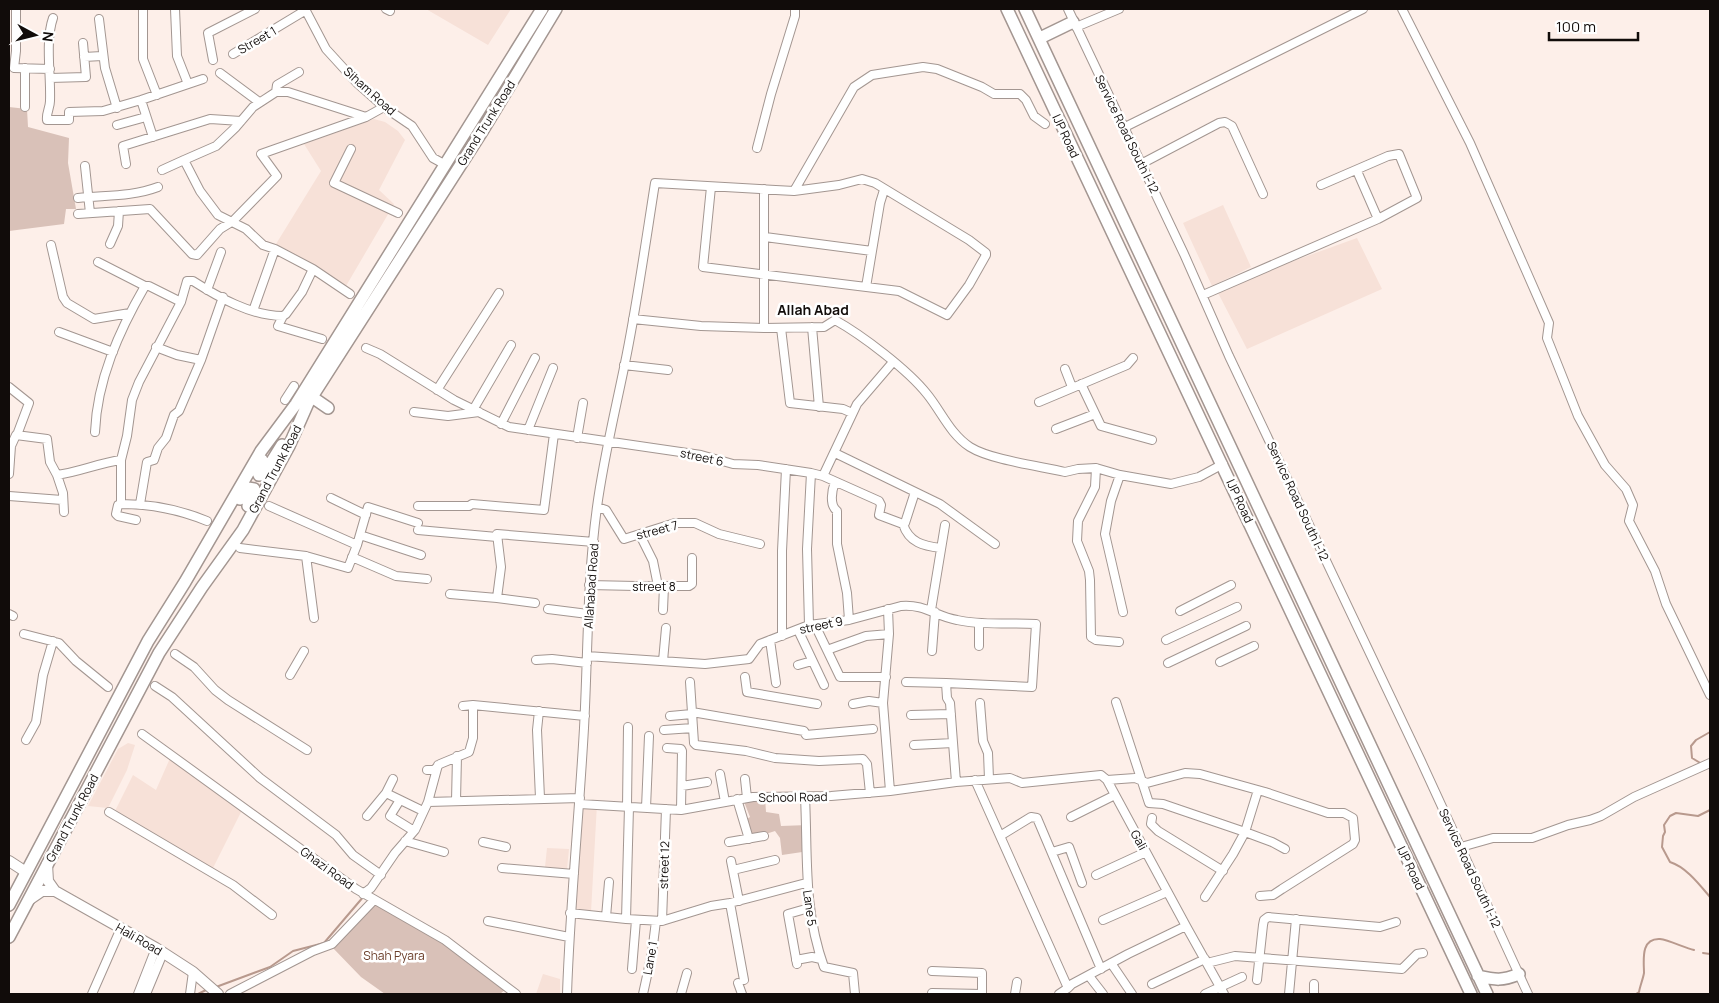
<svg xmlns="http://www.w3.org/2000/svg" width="1719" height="1003" font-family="Manrope,sans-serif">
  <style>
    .built { fill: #f7e1d8 }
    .green { fill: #d9c1b8 }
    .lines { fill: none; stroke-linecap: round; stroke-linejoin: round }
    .stream { stroke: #b8998d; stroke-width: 2 }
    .minor-casing { stroke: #a39691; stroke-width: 10 }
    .major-casing { stroke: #a39691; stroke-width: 12 }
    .highway-casing { stroke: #a39691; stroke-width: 14 }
    .minor { stroke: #fff; stroke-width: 8 }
    .major { stroke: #fff; stroke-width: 10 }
    .highway { stroke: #fff; stroke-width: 11 }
    .labels { text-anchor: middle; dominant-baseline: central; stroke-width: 5; stroke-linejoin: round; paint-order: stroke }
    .street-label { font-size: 12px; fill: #110c0a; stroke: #fff }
    .park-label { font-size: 12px; fill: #6b3e2a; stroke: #fff }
    .neighbourhood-label { font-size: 14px; font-weight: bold; fill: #110c0a; stroke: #fff }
  </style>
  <rect width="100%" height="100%" fill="#fdefe9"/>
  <!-- built -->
  <path class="built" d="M426,9H511L488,45Z
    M374,119L385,122L398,131L405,140L379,190L394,204L346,286L276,244L321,171L304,144Z
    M1223,205L1251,267L1212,286L1183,223Z
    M1357,238L1382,289L1247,349L1216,289Z
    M128,743L135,745L127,770L108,808L88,806L118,749Z
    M171,756L242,810L213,868L115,811L133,775L156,790Z
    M580,804H597L591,912L570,913Z
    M547,848L569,849L567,869L545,867Z
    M543,974L560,979V994H536Z"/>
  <!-- green -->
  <path class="green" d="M9,107L27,109L28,127L69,138L68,163L76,209H66L64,224L9,231Z
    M765,798L766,812L779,814L781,826L808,825L809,851L782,855L780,838L775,831L753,838L747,819L750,817L743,799Z
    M374,900L445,940L507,988L500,994H385L361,977L332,947Z"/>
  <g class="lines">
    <!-- stream -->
    <path class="stream" d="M1702,764L1692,758L1691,746L1696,740L1710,732
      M1710,810L1698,816L1676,813L1670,816L1664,825L1665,832L1663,836L1662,847L1670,862C1686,867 1699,884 1710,897
      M1703,953L1710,954
      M216,987L270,967L293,951L324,943L364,896
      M198,994L206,990
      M1636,994L1639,992C1640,986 1643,979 1644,973C1644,961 1640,938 1660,939C1669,940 1685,948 1694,950"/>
    <defs>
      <path id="minor" d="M16,9V51L14,68L50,69
        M143,9V59L157,95
        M175,9L177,56L188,84
        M305,9L326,49L357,83L384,107L412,126L433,158L444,164
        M386,9L390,11
        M1068,9L1184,254L1229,356L1421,761L1528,994
        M1402,9L1470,143L1549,323L1547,338L1578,416L1605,465L1626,489L1633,505L1629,521L1655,571L1666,604L1710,695
        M53,18C45,41 51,75 50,101C50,108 46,113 47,120H69V112L103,111L141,100L203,79
        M99,19L105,68L117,108
        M1076,27L1119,9
        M233,54L306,10
        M84,57L102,56
        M213,60L208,33L255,9
        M220,73L259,102
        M50,78L86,77L83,43
        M276,92L277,85L299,72
        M141,100L153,137
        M25,107V68
        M117,125L146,117
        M1123,128L1363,9
        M757,148L771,94L795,16V9
        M351,149L334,183L398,213
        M126,164L123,146L210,119L241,121
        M1141,164L1219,123L1225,122L1232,126L1263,194
        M85,166L90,213
        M162,170L184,160
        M1357,171L1378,219
        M711,187L703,267L899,291L947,315L969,285L986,255V253L969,240L875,183L862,179L839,185L794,191
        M764,189V328
        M78,198C106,195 131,197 158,187
        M78,214L150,209L192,254L197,255L220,229L233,221L277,176L261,154L366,117
        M765,237L872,251
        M110,244L118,226L119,211
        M51,245L63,297L67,303L94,319L130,313
        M98,262L145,286
        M866,287L880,203L884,190
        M207,290L221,252
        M350,294L313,269L275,249L263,245L246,229L218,215L200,191L184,160L216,146L236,127L253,107L276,92H288L366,117L384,107
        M1203,295L1378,219L1417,198L1399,154L1388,156L1321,185
        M253,311L275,249
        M283,316L278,326L322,339
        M633,319L701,326L764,328L824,327L835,320C862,335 908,370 927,394C941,411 950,434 970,447C991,460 1039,466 1065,472L1078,469L1096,468L1120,475L1171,484L1199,477L1223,464
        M812,327L819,407
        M781,328L790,403L843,409L852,413
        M59,332L113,352
        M156,347L177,355L201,360
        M366,348L380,354L454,400L509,427L701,455L733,464L758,465L811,473L823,476L879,501L881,505L879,515L903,524L905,523L915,492
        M624,365L668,370
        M1065,369L1072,387
        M1081,384L1101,426L1152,440
        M9,387L29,403L17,435
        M437,390L499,293
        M285,400L294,386
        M1039,402L1127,365L1133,358
        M473,410L511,345
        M414,412L448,416L479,412
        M501,424L535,358
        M1056,429L1095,414
        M528,430L553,368
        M95,432C97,380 119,331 145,286H149L181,302
        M577,438L583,403
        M835,453L940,504L995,544
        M1096,468L1095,487L1078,521L1077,541L1089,571L1090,580L1091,637L1096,640L1119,642
        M9,474L11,446L16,435L47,439L50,462L57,475C79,472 99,463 121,460
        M57,475L63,493L64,512
        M1120,475L1111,501L1105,534L1123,612
        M823,476L857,404L893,362
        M835,482C832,490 829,505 837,511V544L847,593L849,620
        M9,496L62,500
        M331,498L366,515
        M121,504C152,504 178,509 207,521
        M140,504L147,462L154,460L158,448L166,438L174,415L179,411L201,360L223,297
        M269,506L357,545L348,568L306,556
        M418,506H469L472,504L544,510L554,434
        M597,507L606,510L624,539L675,523H695L719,534L760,544
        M136,520L118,516L116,514L118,505L121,504V460L127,436L132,400L139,382L181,302L187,281H193C218,297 251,316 283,316L286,314L302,292L313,269
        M903,524C909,543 924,546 941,548
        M418,530L497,537
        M360,535L421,555
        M640,535L653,561L658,586
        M357,545L368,507L418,523
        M240,548L306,556L314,618
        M352,557L396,576L427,579
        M589,585L636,586H689L692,584V558
        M450,594L497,598
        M535,603L497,598L501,567L497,534L594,542
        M548,609L588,614
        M888,609L889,634L883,703L890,791
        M663,610L664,586
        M931,610L945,525
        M1180,611L1231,585
        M9,614L13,616
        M979,623V646
        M809,625L807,549L811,473
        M815,625L840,677H886
        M798,630L824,685
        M24,634L59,643L76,661L108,687
        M782,636V551L786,469
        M770,640L776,683
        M1166,640L1237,607
        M827,650L866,636L889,634
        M932,651L935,612
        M175,654L194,667L215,690L228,700L307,750
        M587,656L705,664L749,659L760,644L809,625L849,620L901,606C925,604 935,616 957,620C983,626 1010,622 1036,624L1032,687L946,683L947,698L950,703L956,782
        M536,660L552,659L587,663
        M663,661L666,628
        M1220,662L1254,646
        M1168,663L1246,626
        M798,665L812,661
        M290,675L304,651
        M745,677L747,692L817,704
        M690,682L694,743L696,745L746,751L775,758L819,761L863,759L867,764L870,793
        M906,682L946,683
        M155,686L172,697L260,778L336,835L353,855L381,875
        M1116,702L1149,803L1163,804L1245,832L1272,842L1285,849
        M980,703L983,741L988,753L989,779
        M853,704L869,701L883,703
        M463,706L473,705L585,716
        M539,711L537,730L540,798
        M692,712L804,731L806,735L873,729
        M911,715L951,714
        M670,716L692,714
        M664,730L693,728
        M142,734L356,889L445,940L516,994
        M26,740L36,722L43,675L53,641
        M914,745L953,743
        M667,748L681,749L682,751L681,810
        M427,770H434L440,764L469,752L473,738V705
        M720,774L725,802
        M745,779L747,798
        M975,780L1068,988L1072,984L1128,954L1186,926L1224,994
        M1107,780L1135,778L1147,783L1185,773L1200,774L1265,792L1328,813H1344L1353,818L1355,840L1353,844L1282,889L1273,895L1260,896
        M682,786L707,782
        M386,793L423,811
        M805,797C808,858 803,908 824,967L853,973L855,994
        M737,799L749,839
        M400,800L390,816L414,831
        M456,801L457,756
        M428,802L580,798
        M580,804L681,810L753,797L831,796L890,791L956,782L1010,778L1022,783L1101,775L1107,780L1186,926
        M627,807L628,727
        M646,808L649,736
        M109,812L233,885L272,915
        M367,816L386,793L393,779
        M1071,817L1115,795
        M1152,818L1151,824L1158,831L1223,871
        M1000,836L1031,817L1037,818L1101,969
        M405,841L444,852
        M483,842L506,847
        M729,842L764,836
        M1461,847L1493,838H1532L1568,825L1590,820L1601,816L1634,797L1710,763
        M1052,852L1069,847L1082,883
        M731,861L739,901
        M502,868L574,874
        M733,870L775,860
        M1096,875L1146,852
        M363,894L371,888L395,853L415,830L428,802L438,765
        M1205,897L1233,854L1245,832L1258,790
        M730,903L744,980
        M570,913L626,919L662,921L711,906L730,903L806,883
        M606,917L609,882
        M626,919L629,807
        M1103,920L1167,892
        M488,921L569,937
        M662,921L666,809
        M796,960L812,957L821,959
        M1111,963L1132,994
        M1207,963L1235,956L1402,969L1417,954L1423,953
        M797,964L788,914L809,908
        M632,969L636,920
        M932,971L982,973V994
        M1089,976L1103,994
        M1257,980L1263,925L1264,920L1268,917L1380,927L1396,922
        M738,983L742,994
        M1152,984L1205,959
        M932,993L982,994
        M92,994L121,928
        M138,994L156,948
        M146,994L163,953
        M190,994L193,972
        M230,994L313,951L332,944L374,900
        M567,994C570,905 579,817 584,728C588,654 587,580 597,507C604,455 617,404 627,353C638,297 646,240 655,183L794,191L854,87L872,75L923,67L937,69L982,87L994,94H1020L1026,100L1034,116L1045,124
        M643,994L652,953L656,921
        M681,994L687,973
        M1015,994L1017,982
        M1059,994L1068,988
        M1205,994L1242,977
        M1289,994L1296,919
        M1314,994V984"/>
      <path id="major" d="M9,861L26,872
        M47,864L48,881L55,891L156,948L193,972L218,994
        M29,900L42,891H55"/>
      <path id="highway" d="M1007,9L1471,994
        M1025,9L1487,994
        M1040,38L1073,22
        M312,397L328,408
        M262,460L257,470L259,475L264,474L282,445
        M240,499L248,488L254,489L255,494L248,506
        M9,905L148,641L185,582L261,451L296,404L542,9
        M9,937L159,653L202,587L243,530L289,446L308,403L483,130L556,9
        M1478,976C1496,980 1502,981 1519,974"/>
    </defs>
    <!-- minor casing -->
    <use href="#minor" class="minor-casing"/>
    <!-- major casing -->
    <use href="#major" class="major-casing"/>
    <!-- highway casing -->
    <use href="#highway" class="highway-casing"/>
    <!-- minor -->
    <use href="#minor" class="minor"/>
    <!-- major -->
    <use href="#major" class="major"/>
    <!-- highway -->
    <use href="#highway" class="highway"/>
  </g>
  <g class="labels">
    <!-- street labels -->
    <g class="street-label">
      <text transform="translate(257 40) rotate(-30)">Street 1</text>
      <text transform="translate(370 91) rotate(42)">Siham Road</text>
      <text transform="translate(486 123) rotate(-58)">Grand Trunk Road</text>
      <text transform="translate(1127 134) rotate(64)">Service Road South I-12</text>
      <text transform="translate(1066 136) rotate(65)">IJP Road</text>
      <text transform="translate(702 457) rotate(12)">street 6</text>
      <text transform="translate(275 469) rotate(-62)">Grand Trunk Road</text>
      <text transform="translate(1240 501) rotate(65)">IJP Road</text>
      <text transform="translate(1298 501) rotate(65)">Service Road South I-12</text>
      <text transform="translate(657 530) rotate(-15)">street 7</text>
      <text transform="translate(591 586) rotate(-86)">Allahabad Road</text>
      <text x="654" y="586">street 8</text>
      <text transform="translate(821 625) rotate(-12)">street 9</text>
      <text transform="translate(793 797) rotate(-1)">School Road</text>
      <text transform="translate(72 818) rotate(-62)">Grand Trunk Road</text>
      <text transform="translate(1139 840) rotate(61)">Gali</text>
      <text transform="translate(664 865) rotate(-88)">street 12</text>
      <text transform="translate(327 868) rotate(36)">Ghazi Road</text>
      <text transform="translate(1411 868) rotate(64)">IJP Road</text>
      <text transform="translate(1470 868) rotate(65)">Service Road South I-12</text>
      <text transform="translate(810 908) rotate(82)">Lane 5</text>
      <text transform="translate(139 939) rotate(30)">Hali Road</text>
      <text transform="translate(650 958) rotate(-80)">Lane 1</text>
    </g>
    <!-- park labels -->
    <g class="park-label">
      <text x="394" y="955">Shah Pyara</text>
    </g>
    <!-- neighbourhood labels -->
    <g class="neighbourhood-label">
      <text x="813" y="309">Allah Abad</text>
    </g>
  </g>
  <!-- border -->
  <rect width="1719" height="1003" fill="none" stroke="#110c0a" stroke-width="20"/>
  <!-- north arrow -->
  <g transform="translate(35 35) rotate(97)" stroke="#ffffff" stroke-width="4" paint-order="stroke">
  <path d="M0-4L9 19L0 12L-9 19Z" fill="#110c0a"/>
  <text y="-8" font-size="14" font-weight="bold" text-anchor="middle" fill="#110c0a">N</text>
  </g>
  <!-- scale -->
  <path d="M1549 32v8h89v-8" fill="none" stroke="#110c0a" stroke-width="2.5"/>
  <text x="1556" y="32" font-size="15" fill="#110c0a" stroke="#ffffff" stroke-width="4" paint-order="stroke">100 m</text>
</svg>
